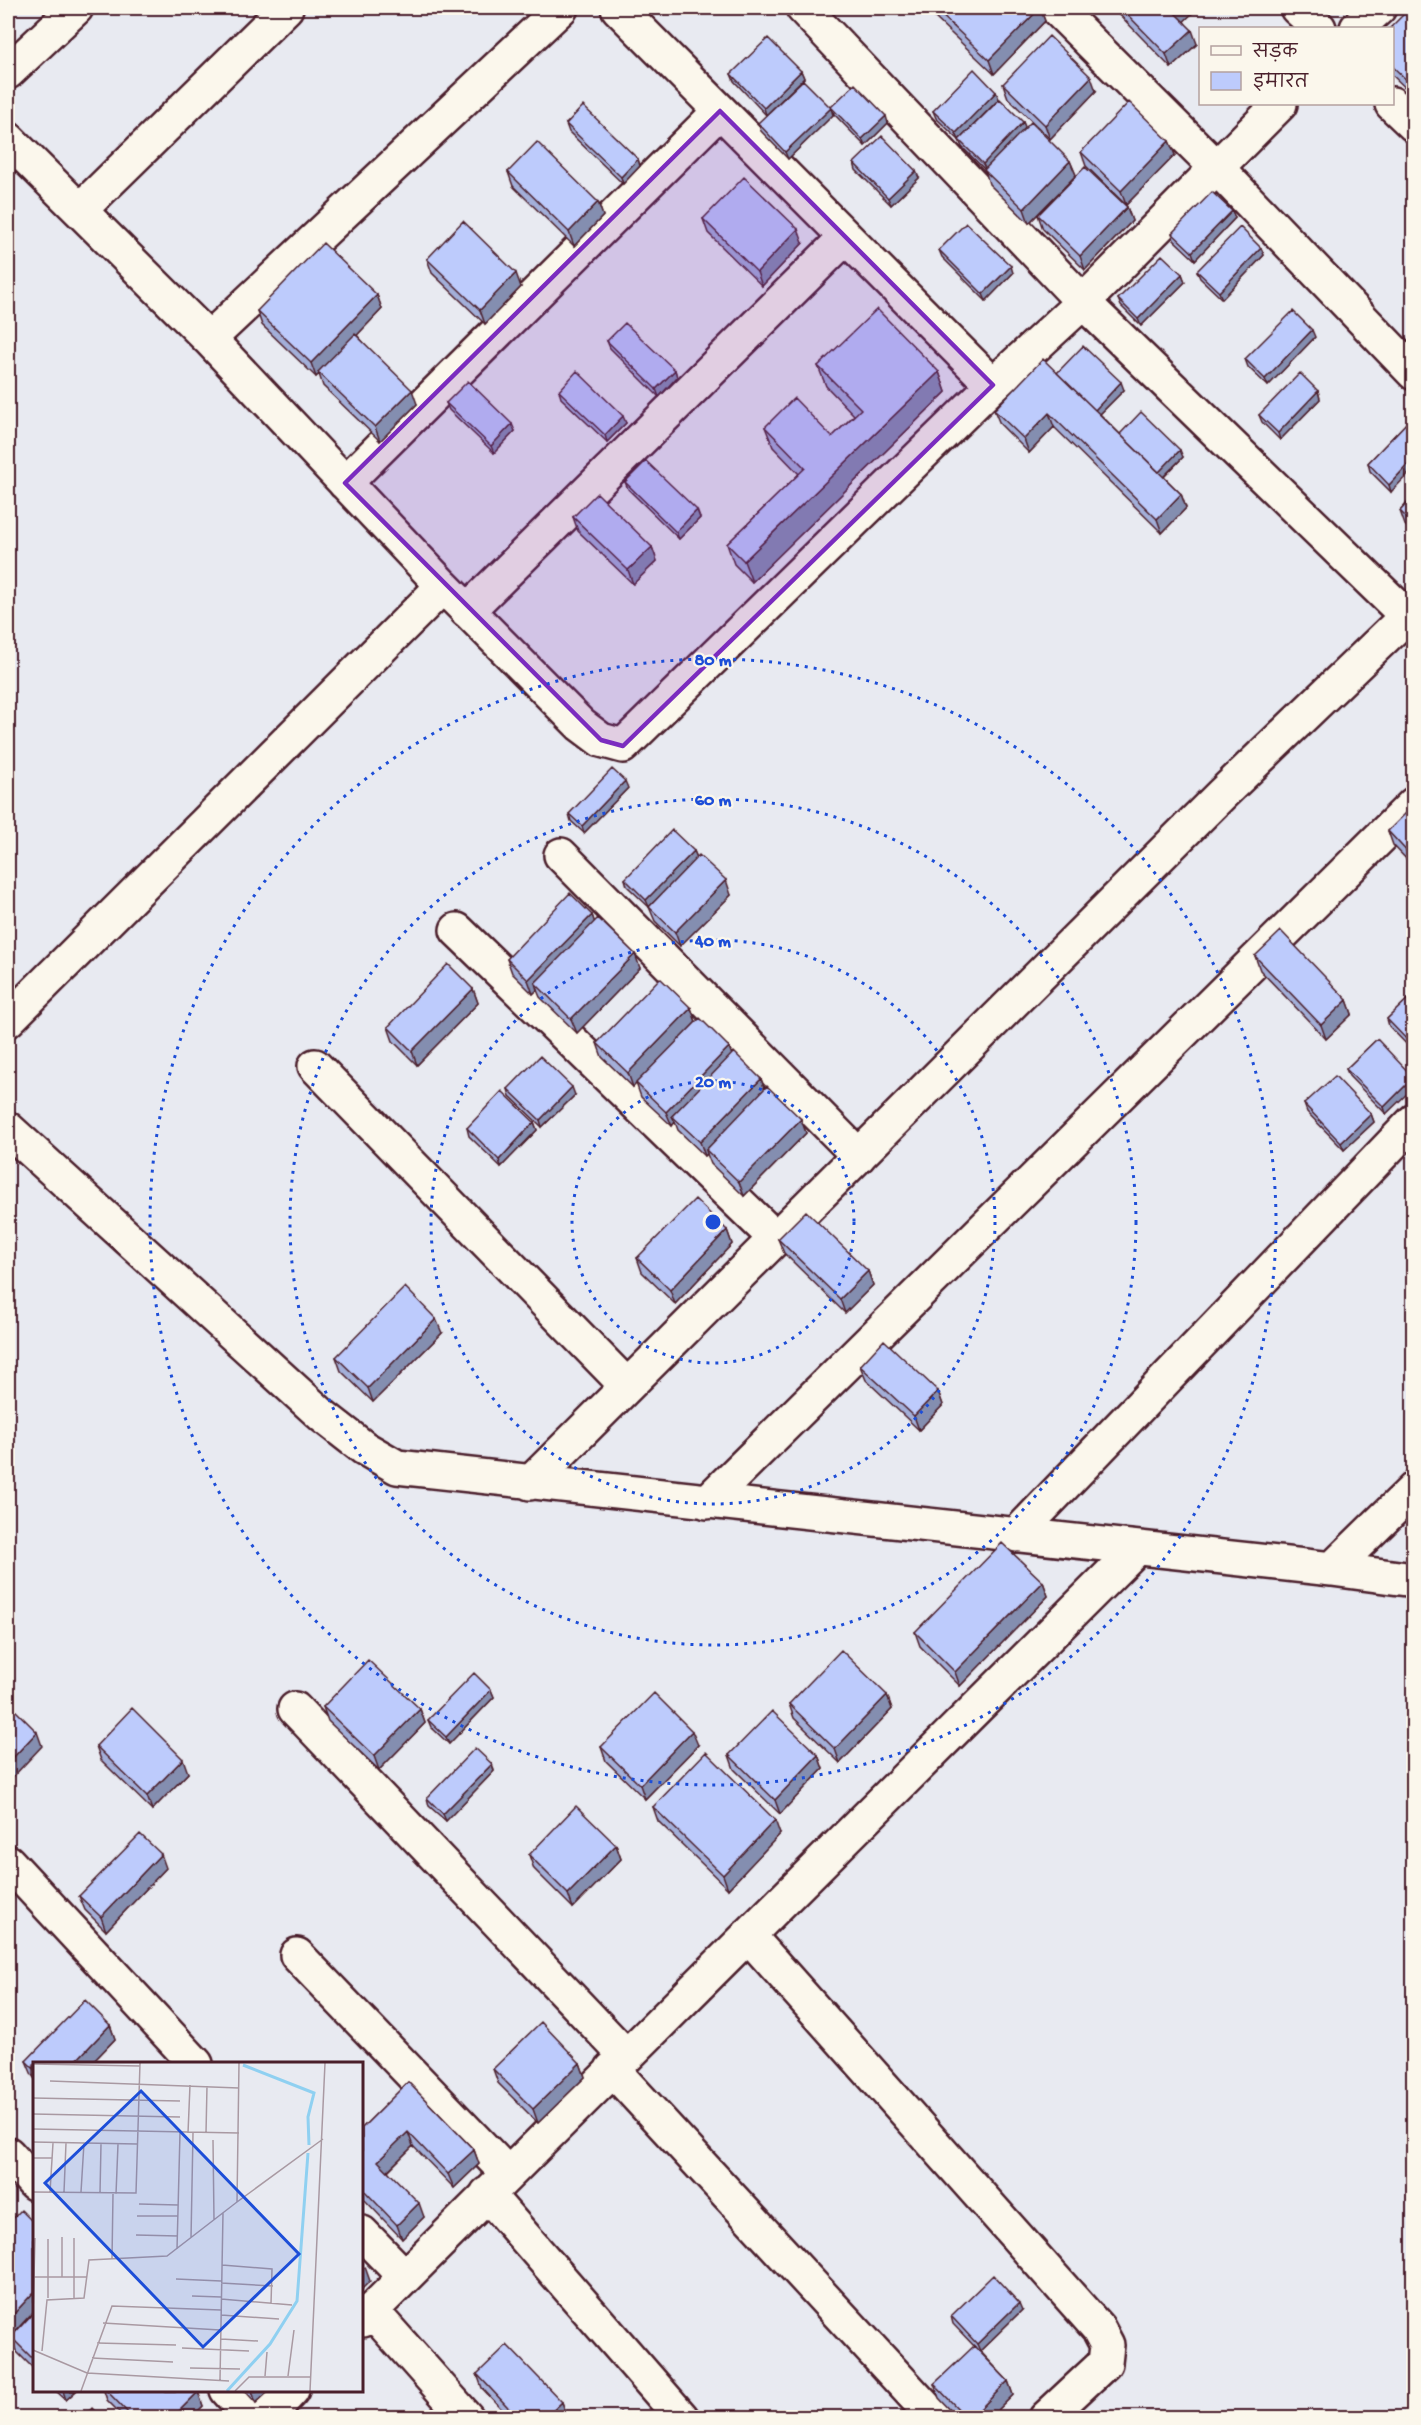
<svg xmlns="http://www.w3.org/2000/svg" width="1421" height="2425" font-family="'Gochi Hand','Playpen Sans Deva',sans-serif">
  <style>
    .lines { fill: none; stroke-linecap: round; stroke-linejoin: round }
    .street-casing { stroke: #4a1f2b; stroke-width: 38 }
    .street { stroke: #fbf7ec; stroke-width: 33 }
    .wall { fill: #a3afd9; stroke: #4a1f2b; stroke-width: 1.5 }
    .shaded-wall { fill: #848eb0; stroke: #4a1f2b; stroke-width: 1.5 }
    .building { fill: #bdcbfc; stroke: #4a1f2b; stroke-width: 1.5 }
    .marked { fill: #7b2cbf; fill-opacity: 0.2; stroke: #7b2cbf; stroke-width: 4.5; stroke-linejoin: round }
    .ring { fill: none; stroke: #1d4ed8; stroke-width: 3; stroke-dasharray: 3 6 }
    .inset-river { fill: none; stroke: #8fd0f1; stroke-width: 3 }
    .inset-road { fill: none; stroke: #a999a2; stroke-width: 1.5 }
    .view { fill: #1d4ed8; fill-opacity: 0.15; stroke: #1d4ed8; stroke-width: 3 }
    .inset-edge { fill: none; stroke: #4a1f2b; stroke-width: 3 }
    .centre { fill: #1d4ed8; stroke: #fbf7ec; stroke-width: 3 }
    .ring-label { font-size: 18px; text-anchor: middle; font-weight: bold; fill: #1d4ed8; stroke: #fbf7ec; stroke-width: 4.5; stroke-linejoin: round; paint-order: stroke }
  </style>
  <rect width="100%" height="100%" fill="#e8eaf1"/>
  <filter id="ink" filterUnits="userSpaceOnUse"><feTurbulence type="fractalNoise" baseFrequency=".0167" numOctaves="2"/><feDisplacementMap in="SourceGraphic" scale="12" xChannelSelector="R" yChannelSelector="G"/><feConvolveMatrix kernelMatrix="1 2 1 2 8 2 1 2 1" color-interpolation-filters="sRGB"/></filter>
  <g filter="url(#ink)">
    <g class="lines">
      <defs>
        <path id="street" d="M618,8L993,385
          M803,8L1083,302L1414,623
          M1056,8L1215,166L1414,373
          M1297,8L1319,28
          M1357,28L1379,8
          M8,72L76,8
          M1392,104L1414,125
          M8,139L209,339L443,586L581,725L601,740L623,746L993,385L1083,302L1280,104
          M80,210L286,8
          M209,339L561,8
          M345,483L720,111
          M467,611L846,237
          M561,855L859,1156
          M457,930L775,1238
          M8,1020L443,586
          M315,1066L627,1386
          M8,1129L323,1416L364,1448L397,1467L1332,1569L1414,1489
          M530,1483L1221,795L1407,616
          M707,1502L1414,804
          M1016,1535L1414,1121
          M1332,1569L1414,1580
          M295,1709L626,2056
          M8,1862L196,2064
          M748,1935L1098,2328L1107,2345L1105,2363L1046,2418
          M297,1955L507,2173
          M612,2069L935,2418
          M8,2154L34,2183
          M487,2194L682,2418
          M362,2233L404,2276
          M371,2310L467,2418
          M362,2320L1137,1548
          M227,2390L252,2418
          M266,2418L292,2390"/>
      </defs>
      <!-- street casing -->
      <use href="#street" class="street-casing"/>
      <!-- street -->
      <use href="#street" class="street"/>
    </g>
    <!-- wall -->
    <path class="wall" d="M929,8H1040L1045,21L994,74L932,15Z
      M1113,8H1198L1184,21L1197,44L1171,68Z
      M1413,8V95L1392,75V28Z
      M801,71L804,78L766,115L734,81L731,74Z
      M1003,84L1096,91L1050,139L1008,98Z
      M996,92L999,99L959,140L936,118L933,111Z
      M831,107L888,123L865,146L834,114Z
      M833,115L788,159L761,131L758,123Z
      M1023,122L1025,128L1070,161L1076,175L1029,223L989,184L985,170L962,147L959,140Z
      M566,124L638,159L640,166L623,184L569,132Z
      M1169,141L1175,155L1126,205L1086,166L1081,152Z
      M854,163L919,178L891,205L856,170Z
      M508,172L598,202L603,216L574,246L513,186Z
      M1127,207L1132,221L1085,270L1043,229L1038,215Z
      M1232,211L1235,218L1195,260L1174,240L1172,233Z
      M703,219L803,243L762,286L708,233Z
      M1261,248L1264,255L1222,299L1200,278L1197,271Z
      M939,250L1013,273L986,301L942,257Z
      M427,259L521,287L485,324L432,273Z
      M1182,274L1185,282L1141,326L1121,306L1118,299Z
      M377,295L382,309L357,335L417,404L380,441L323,386L319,374L316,377L262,325L257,311Z
      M1315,337L1268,386L1248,367L1245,359Z
      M607,341L675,370L677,377L659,397L610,348Z
      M818,366L939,372L946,392L752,582L734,564L727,544L799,474L773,447L765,427L832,437L854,415L826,386Z
      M1057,373L1124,390L1100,414L1120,434L1183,457L1164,477L1181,494L1186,508L1162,533L1054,427L1029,453L1000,424L994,410Z
      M559,391L626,423L607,442L561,398Z
      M1318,391L1320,399L1280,440L1262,422L1259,415Z
      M446,403L515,431L494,453L449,410Z
      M1413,416L1391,492L1370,471L1368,463Z
      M625,482L700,518L679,539L628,489Z
      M1413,497V533L1405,525L1400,511Z
      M573,517L652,547L657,561L633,584L578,531Z
      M628,788L584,833L571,821L569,814Z
      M1413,818V866L1393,845L1388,831Z
      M694,851L697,858L731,895L680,946L655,921L649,907L674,882L649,907L627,886L625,879Z
      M592,915L594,922L640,968L577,1033L540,997L537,990L533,994L512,973L507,959Z
      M1255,956L1347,1000L1352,1014L1326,1039L1260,970Z
      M473,989L478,1003L417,1065L393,1041L388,1027Z
      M1413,994V1051L1389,1026L1387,1019Z
      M691,1008L696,1022L729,1047L732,1054L761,1079L765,1089L801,1119L806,1133L744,1196L711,1164L707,1154L705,1156L678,1130L675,1122L672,1126L641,1097L636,1083L633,1087L602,1057L597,1043Z
      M1377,1039L1386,1114L1349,1076L1346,1069Z
      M508,1089L575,1095L542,1127L510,1096Z
      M1304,1104L1371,1114L1374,1122L1344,1150L1307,1112Z
      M534,1122L537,1130L501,1167L469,1136L467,1128Z
      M727,1230L732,1244L675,1304L642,1272L637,1258Z
      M778,1239L868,1271L873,1285L845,1313L784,1253Z
      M442,1333L373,1402L341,1371L336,1357Z
      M860,1366L938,1391L943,1405L919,1430L866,1380Z
      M1043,1582L1048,1596L960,1686L920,1646L915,1632Z
      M491,1690L494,1697L449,1744L431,1727L428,1720Z
      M887,1695L892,1709L840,1763L794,1718L789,1704Z
      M323,1707L420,1709L425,1723L379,1770L328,1721Z
      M698,1745L645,1799L606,1761L601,1747Z
      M96,1746L188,1773L152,1810L101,1760Z
      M729,1755H818L823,1769L780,1814L734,1769Z
      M492,1764L494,1771L446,1821L429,1806L427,1798Z
      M653,1807L780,1834L728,1889L658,1821Z
      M616,1845L621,1859L573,1908L534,1869L529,1855Z
      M166,1868L106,1931L85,1910L79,1896Z
      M110,2025L115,2039L91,2064H34V2078L32,2075L26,2061Z
      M580,2063L585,2077L538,2123L498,2083L493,2069Z
      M408,2082L474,2150L479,2164L454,2188L413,2146L388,2171L424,2217L402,2239L362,2197V2128Z
      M1022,2310L980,2351L1008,2381L1013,2395L990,2418H958L939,2398L934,2384L975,2347L953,2324L951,2316Z
      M34,2312V2369L16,2351L11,2337Z
      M477,2374L562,2402L567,2416L565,2418H510L482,2388Z
      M56,2391H76L66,2400Z
      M104,2391H196L198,2392L203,2406L191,2418H125L107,2400Z
      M245,2391H269L256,2403Z"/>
    <!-- shaded-wall -->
    <path class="shaded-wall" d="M696,8H703L698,12Z
      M1040,8L1045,21L994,74L989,60Z
      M1179,8H1198L1179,26L1174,12Z
      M1192,30L1197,44L1171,68L1166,54Z
      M801,71L804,78L766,115L764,108Z
      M1091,77L1096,91L1050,139L1045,125Z
      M996,92L999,99L959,140L956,133Z
      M831,108L833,115L788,159L785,152Z
      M886,116L888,123L865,146L862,139Z
      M1023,122L1026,129L986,171L983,164Z
      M1169,141L1175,155L1126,205L1121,191Z
      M638,159L640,166L623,184L621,177Z
      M1070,161L1076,175L1029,223L1024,209Z
      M916,171L919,178L891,205L888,198Z
      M598,202L603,216L574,246L569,232Z
      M1127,207L1132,221L1085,270L1080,256Z
      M1232,211L1235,218L1195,260L1192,252Z
      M798,229L803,243L762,286L757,272Z
      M1261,248L1264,255L1222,299L1219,292Z
      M1011,266L1013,273L986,301L983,294Z
      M516,273L521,287L485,324L480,310Z
      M1182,274L1185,282L1141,326L1138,319Z
      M377,295L382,309L320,374L318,372L319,374L316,377L311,363Z
      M1312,330L1315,337L1268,386L1265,379Z
      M675,370L677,377L659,397L656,389Z
      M939,372L946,392L752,582L744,561Z
      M1121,382L1124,390L1095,419L1093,412Z
      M412,390L417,404L380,441L375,427Z
      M1318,391L1320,399L1280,440L1278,433Z
      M1049,413L1054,427L1029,453L1024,439Z
      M623,416L626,423L607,442L605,435Z
      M512,424L515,431L494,453L491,446Z
      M1180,450L1183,457L1160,480L1158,473Z
      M1413,459V469L1391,492L1389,485Z
      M1181,494L1186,508L1162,533L1157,519Z
      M697,510L700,518L679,539L676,532Z
      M652,547L657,561L633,584L628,570Z
      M625,781L628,788L584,833L582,826Z
      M694,851L697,858L649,907L646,900Z
      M726,880L731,895L680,946L675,932Z
      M592,915L597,929L535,983L537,990L533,994L528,980Z
      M635,954L640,968L577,1033L571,1019Z
      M473,989L478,1003L417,1065L412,1051Z
      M1347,1000L1352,1014L1326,1039L1321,1025Z
      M691,1008L696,1022L633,1087L628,1073Z
      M729,1047L734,1061L672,1116L675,1122L672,1126L666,1112Z
      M1413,1078V1088L1386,1114L1384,1107Z
      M761,1079L766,1093L706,1150L707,1154L705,1156L700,1142Z
      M572,1087L575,1095L542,1127L540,1120Z
      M1371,1114L1374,1122L1344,1150L1341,1143Z
      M801,1119L806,1133L744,1196L739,1182Z
      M534,1122L537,1130L501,1167L499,1160Z
      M727,1230L732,1244L675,1304L670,1290Z
      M868,1271L873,1285L845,1313L840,1299Z
      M436,1319L442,1333L373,1402L368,1388Z
      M938,1391L943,1405L919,1430L914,1416Z
      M1043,1582L1048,1596L960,1686L955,1672Z
      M491,1690L494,1697L449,1744L446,1737Z
      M887,1695L892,1709L840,1763L835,1749Z
      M420,1709L425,1723L379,1770L374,1756Z
      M692,1731L698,1745L645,1799L640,1785Z
      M37,1732L42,1746L8,1782V1763Z
      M818,1755L823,1769L780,1814L775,1800Z
      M183,1759L188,1773L152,1810L147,1796Z
      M492,1764L494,1771L446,1821L443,1814Z
      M775,1820L780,1834L728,1889L723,1875Z
      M616,1845L621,1859L573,1908L568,1894Z
      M161,1854L166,1868L106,1931L101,1917Z
      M110,2025L115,2039L91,2064H73Z
      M580,2063L585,2077L538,2123L533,2109Z
      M408,2132L413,2146L383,2175L378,2161Z
      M474,2150L479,2164L454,2188L448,2174Z
      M419,2203L424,2217L402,2239L397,2225Z
      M365,2267L370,2281L362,2289V2270Z
      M34,2292V2311L8,2339V2320Z
      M1019,2303L1022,2310L980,2351L977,2344Z
      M1008,2381L1013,2395L990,2418H971Z
      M63,2391H76L66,2400Z
      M252,2391H269L256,2403Z
      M198,2392L203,2406L191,2418H172Z
      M562,2402L567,2416L565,2418H545Z"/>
    <!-- building -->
    <path class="building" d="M934,8H1040L989,60Z
      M1121,8H1179L1174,12L1192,30L1166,54Z
      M1410,8H1413V86L1392,66V28H1390Z
      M1049,36L1091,77L1045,125L1003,84Z
      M768,38L801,71L764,108L731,74Z
      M974,69L996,92L956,133L933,111Z
      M803,80L831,108L785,152L758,123Z
      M855,84L886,116L862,139L831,107Z
      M1000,99L1023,122L983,164L959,140Z
      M1129,102L1169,141L1121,191L1081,152Z
      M583,106L638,159L621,177L566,124Z
      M1031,122L1070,161L1024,209L984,170Z
      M882,136L916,171L888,198L854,163Z
      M537,142L598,202L569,232L508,172Z
      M1085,167L1127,207L1080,256L1038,215Z
      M744,177L798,229L757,272L703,219Z
      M1212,192L1232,211L1192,252L1172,233Z
      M463,221L516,273L480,310L427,259Z
      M966,223L1011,266L983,294L939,250Z
      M1240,227L1261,248L1219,292L1197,271Z
      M323,243L377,295L311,363L257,311Z
      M1162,255L1182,274L1138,319L1118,299Z
      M877,309L939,372L744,561L727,544L805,468L765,427L794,398L832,437L861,409L818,366Z
      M1293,311L1312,330L1265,379L1245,359Z
      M625,323L675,370L656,389L607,341Z
      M355,334L412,390L375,427L318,372Z
      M1083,346L1121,382L1095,410L1057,373Z
      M1043,359L1181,494L1157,519L1049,413L1024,439L994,410Z
      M577,371L623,416L605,435L559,391Z
      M1300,373L1318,391L1278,433L1259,415Z
      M468,381L512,424L491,446L446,403Z
      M1141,412L1180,450L1159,472L1120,434Z
      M1413,416V459L1389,485L1368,463Z
      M646,461L697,510L676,532L625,482Z
      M597,493L652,547L628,570L573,517Z
      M1413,497V524L1400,511Z
      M612,769L625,781L582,826L569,814Z
      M1407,812L1413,818V858L1388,831Z
      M672,830L694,851L646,900L625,879Z
      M699,855L726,880L675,932L649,907Z
      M570,893L592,915L528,980L507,959Z
      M598,918L635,954L571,1019L535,983Z
      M1281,931L1347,1000L1321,1025L1255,956Z
      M448,964L473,989L412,1051L388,1027Z
      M660,978L691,1008L628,1073L597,1043Z
      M1413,994V1046L1387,1019Z
      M700,1018L729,1047L666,1112L636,1083Z
      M1377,1039L1413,1077V1078L1384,1107L1346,1069Z
      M734,1052L761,1079L700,1142L672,1116Z
      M540,1056L572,1087L540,1120L508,1089Z
      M1335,1076L1371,1114L1341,1143L1304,1104Z
      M767,1086L801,1119L739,1182L706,1150Z
      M502,1091L534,1122L499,1160L467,1128Z
      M695,1199L727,1230L670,1290L637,1258Z
      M806,1211L868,1271L840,1299L778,1239Z
      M405,1287L436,1319L368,1388L336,1357Z
      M884,1340L938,1391L914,1416L860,1366Z
      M1002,1543L1043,1582L955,1672L915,1632Z
      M841,1650L887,1695L835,1749L789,1704Z
      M368,1660L420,1709L374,1756L323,1707Z
      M474,1673L491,1690L446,1737L428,1720Z
      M654,1693L692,1731L640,1785L601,1747Z
      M8,1703L37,1732L8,1763Z
      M132,1708L183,1759L147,1796L96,1746Z
      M772,1711L818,1755L775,1800L729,1755Z
      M475,1748L492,1764L443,1814L427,1798Z
      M706,1752L775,1820L723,1875L653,1807Z
      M576,1806L616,1845L568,1894L529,1855Z
      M140,1834L161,1854L101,1917L79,1896Z
      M85,2000L110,2025L73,2064H34V2069L26,2061Z
      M541,2022L580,2063L533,2109L493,2069Z
      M408,2082L474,2150L448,2174L408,2132L378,2161L419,2203L397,2225L362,2188V2128Z
      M21,2210L34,2223V2292L8,2320V2224Z
      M993,2275L1019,2303L977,2344L951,2316Z
      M34,2312V2360L11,2337Z
      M507,2345L562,2402L545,2418H518L477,2374Z
      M974,2346L1008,2381L971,2418H967L934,2384Z
      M107,2391H196L198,2392L172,2418H133Z
      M92,2408L101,2418H83Z
      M620,2412L626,2418H614Z"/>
  </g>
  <!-- marked area -->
  <path class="marked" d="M720,111L993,385L623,746L601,740L345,483Z"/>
  <!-- distance rings -->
  <g class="ring">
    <circle cx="713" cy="1222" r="141"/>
    <circle cx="713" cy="1222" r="282"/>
    <circle cx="713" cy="1222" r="423"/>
    <circle cx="713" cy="1222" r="563"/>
  </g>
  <!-- overview -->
  <g transform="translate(33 2062)">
    <rect width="330" height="330" fill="#e8eaf1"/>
    <path class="inset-river" d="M210,3L281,31L275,55L276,83M194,329L237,282L264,239L275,91"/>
    <path class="inset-road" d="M0,2L107,4M17,19L206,26M0,36L147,39M0,52L147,55M0,67L206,71M155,71L157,23M173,71L174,24M180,78L181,158M0,80L104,82M0,96H19M0,130L103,131L107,1M17,130L20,81M31,130L33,81M48,130L51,81M67,131L68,82M83,132L85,82M204,140L290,77M106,142L145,143M104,154H145M103,173L145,174M41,176V236M158,176L160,71M144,187L147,71M79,197L80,132M189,203L239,207L238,242M0,215H54M29,215V175M143,217L188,219M188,221L240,224M159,234L188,235M15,236V177M188,237L259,243M188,253L246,257M0,254L2,176M70,261L187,268M188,277L225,279M64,281L143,283M149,286L216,289M0,288L54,311L196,319M9,289L14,238L51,236L56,198L134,194L204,140L206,1M59,296L140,300M157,306L207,307M232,314L234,290M255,314L261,268M187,318L190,151M48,329L79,244L188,248M202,329L216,315H277M277,329L292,1"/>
    <path class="view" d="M108,29L266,192L170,285L12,121Z"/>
    <rect width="330" height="330" class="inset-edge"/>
  </g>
  <circle cx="713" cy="1222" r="9" class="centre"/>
  <g class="ring-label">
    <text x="713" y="665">80 m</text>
    <text x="713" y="805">60 m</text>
    <text x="713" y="946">40 m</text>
    <text x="713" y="1087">20 m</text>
  </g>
  <!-- margin -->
  <rect width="1421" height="2425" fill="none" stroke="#fbf7ec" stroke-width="30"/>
  <rect x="15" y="15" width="1391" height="2395" fill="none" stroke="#4a1f2b" stroke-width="2" filter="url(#ink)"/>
  <!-- legend -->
  <rect x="1199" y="27" width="195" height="78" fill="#fbf7ec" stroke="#b4a19f" stroke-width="1.5"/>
  <rect x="1211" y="46" width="30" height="9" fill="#fbf7ec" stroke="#b4a19f" stroke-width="1.5"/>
  <text x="1253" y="57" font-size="18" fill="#4a1f2b">सड़क</text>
  <rect x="1211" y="72" width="30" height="18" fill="#bdcbfc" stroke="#b4a19f" stroke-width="1.5"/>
  <text x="1253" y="87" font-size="18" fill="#4a1f2b">इमारत</text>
</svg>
